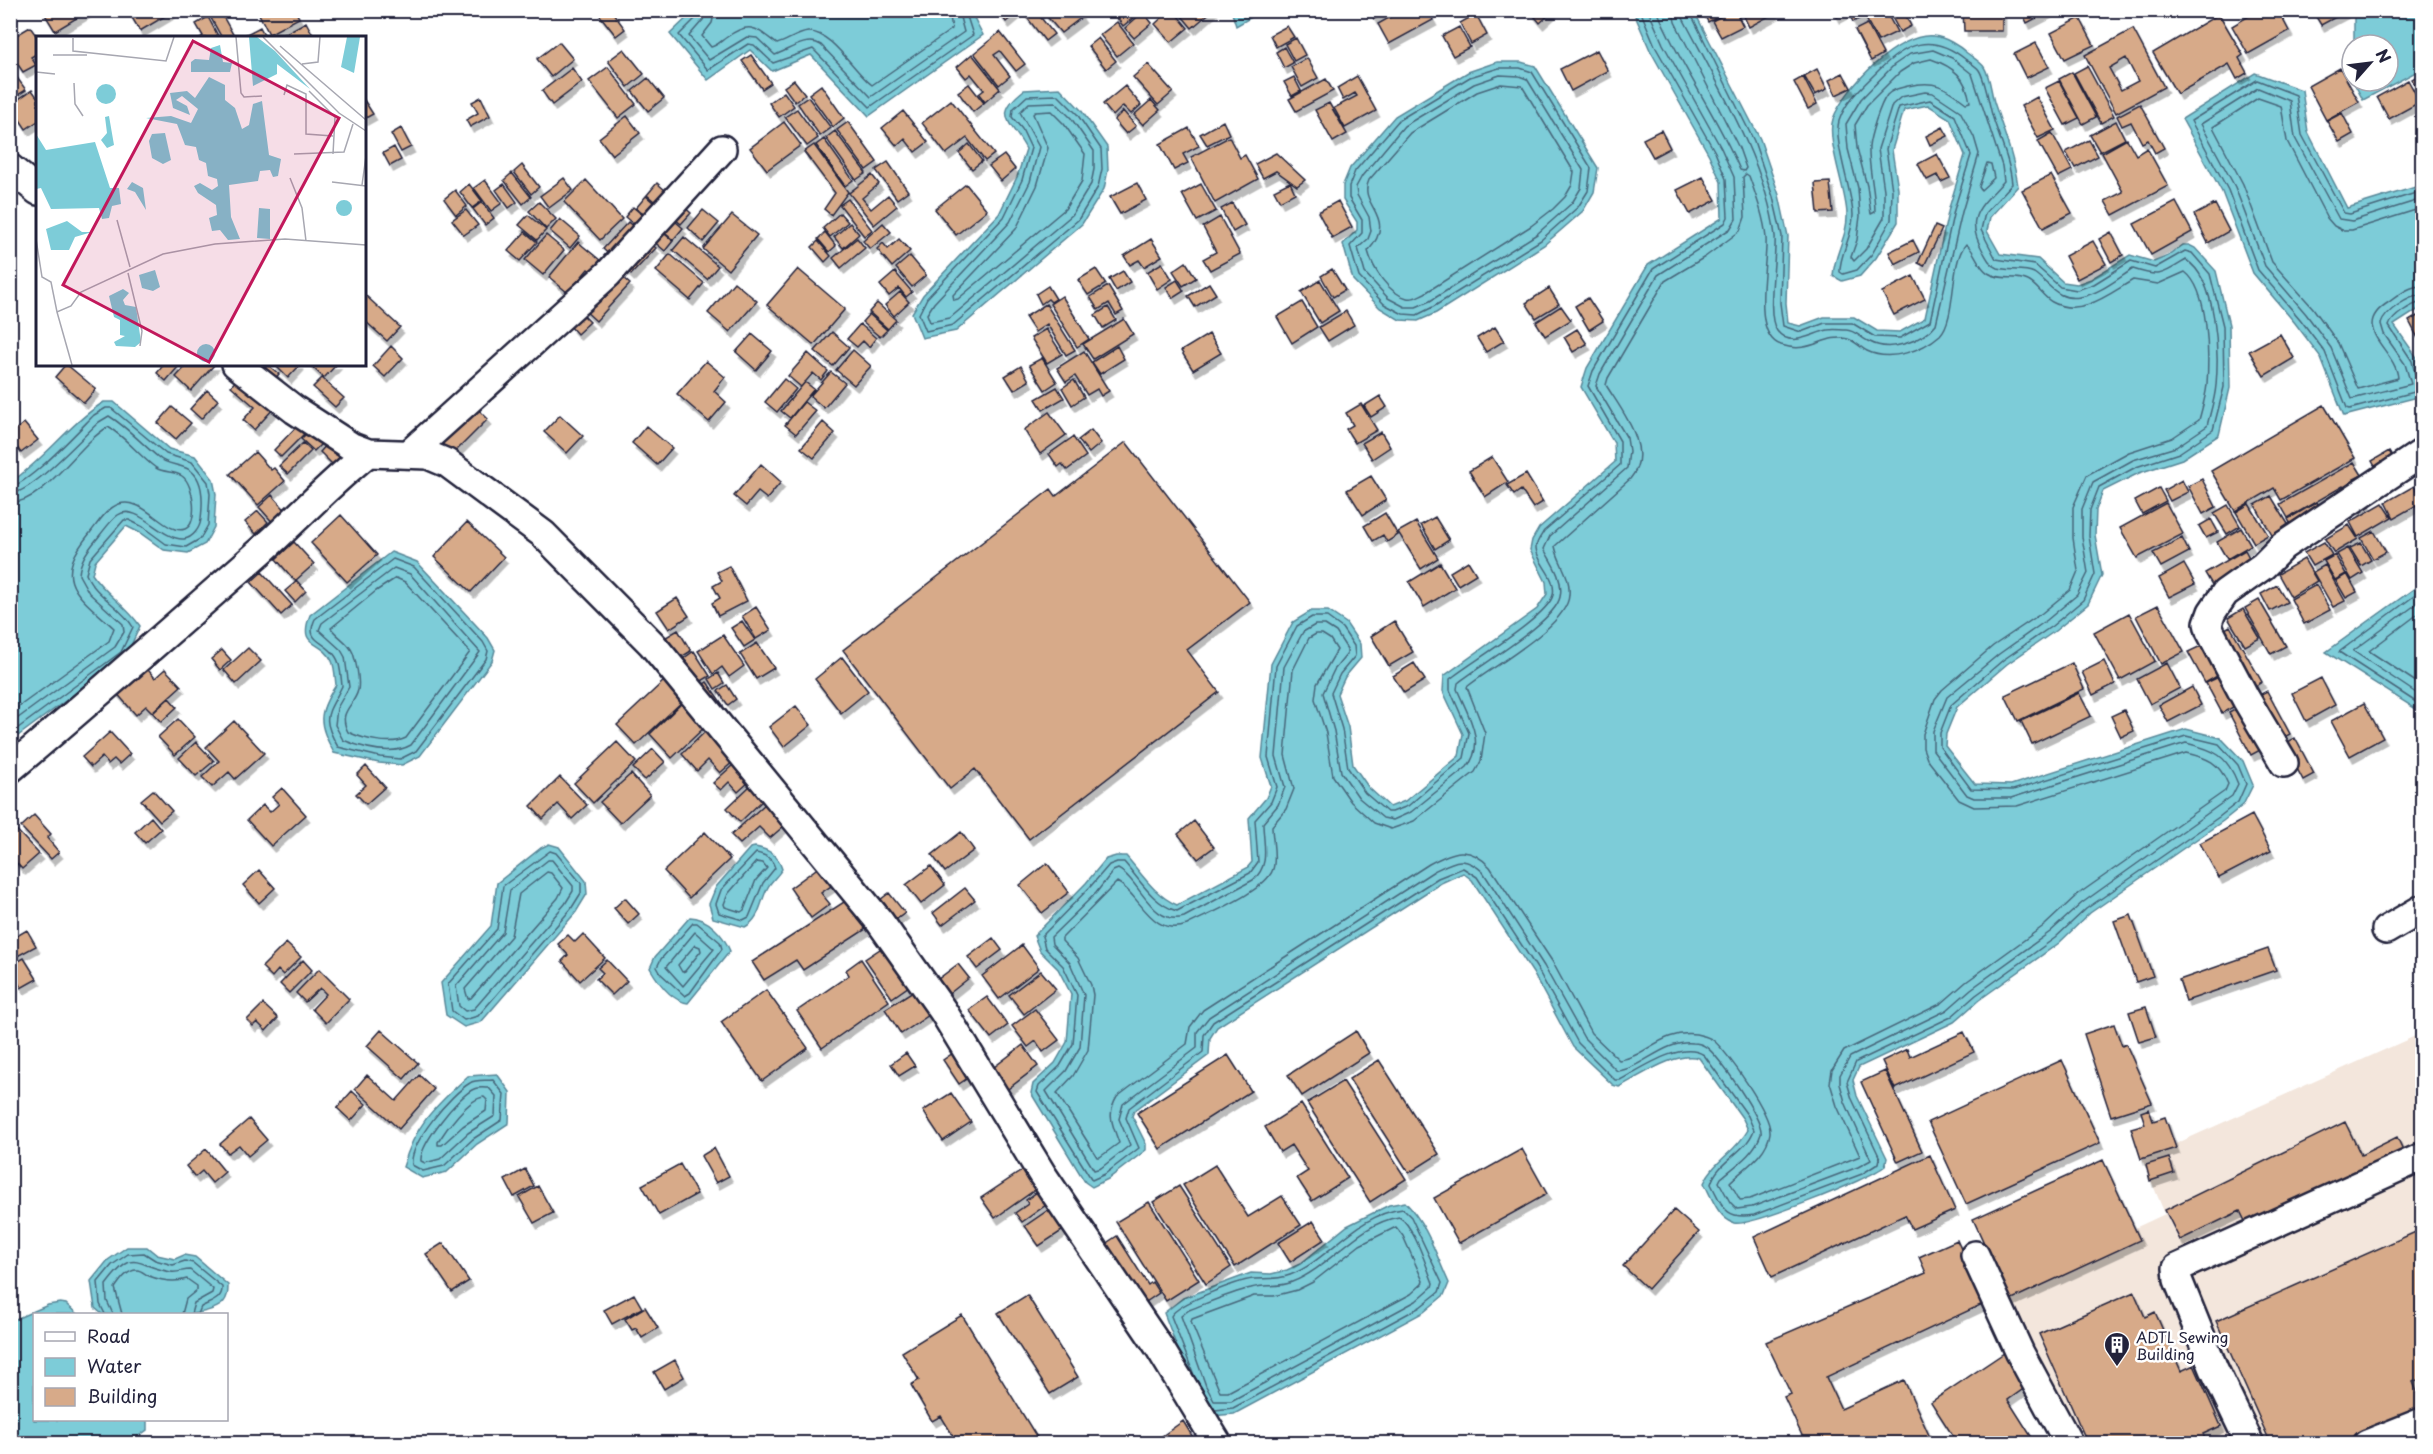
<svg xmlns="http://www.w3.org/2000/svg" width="2433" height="1454" viewBox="0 0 2433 1454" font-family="'Playpen Sans',sans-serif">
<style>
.built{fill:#f3e6dc}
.water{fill:#7dccd8;stroke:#598899;stroke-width:1.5}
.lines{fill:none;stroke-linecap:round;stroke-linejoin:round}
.shore{stroke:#46667a;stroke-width:1.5}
.building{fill:#d7aa89;stroke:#22223b;stroke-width:1.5;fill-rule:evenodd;filter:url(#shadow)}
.minor-casing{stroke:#22223b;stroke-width:32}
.minor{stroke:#fff;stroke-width:27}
.labels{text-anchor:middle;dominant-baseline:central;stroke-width:5;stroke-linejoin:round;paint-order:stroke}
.poi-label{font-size:15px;fill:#22223b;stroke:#fff;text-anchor:start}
.inset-road{fill:none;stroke:#a7a7b1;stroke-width:1.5}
.view{fill:#c2185b;fill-opacity:0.15;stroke:#c2185b;stroke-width:3}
.inset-edge{fill:none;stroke:#22223b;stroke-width:3}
</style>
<defs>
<filter id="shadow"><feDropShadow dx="3.5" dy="6" stdDeviation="0" flood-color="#0004"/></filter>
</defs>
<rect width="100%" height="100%" fill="#fff"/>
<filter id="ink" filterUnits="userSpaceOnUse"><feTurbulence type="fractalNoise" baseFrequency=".0167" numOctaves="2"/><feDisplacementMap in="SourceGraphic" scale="12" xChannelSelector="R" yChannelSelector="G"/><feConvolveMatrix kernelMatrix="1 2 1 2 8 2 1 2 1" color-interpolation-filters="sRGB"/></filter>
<g filter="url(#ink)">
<path class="built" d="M 2422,1033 L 2422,1443 L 2071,1443 L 1997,1292 L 2165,1214 L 2142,1159 Z"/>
<path class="water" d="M 970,10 L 983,35 L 869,116 L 811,55 L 772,71 L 750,50 L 708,80 L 670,34 L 694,11 Z
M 1231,10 L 1262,10 L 1262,11 L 1236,26 Z
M 1633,11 L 1694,11 L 1760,139 L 1779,195 L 1788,236 L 1786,303 L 1788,323 L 1800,326 L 1824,317 L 1854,317 L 1877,331 L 1900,332 L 1925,318 L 1949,208 L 1965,155 L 1950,119 L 1928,105 L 1904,110 L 1892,150 L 1898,189 L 1898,222 L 1876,258 L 1860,276 L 1842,281 L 1833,276 C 1834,254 1848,236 1847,214 C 1846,189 1826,140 1833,119 C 1844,89 1899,31 1934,36 C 1945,37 1959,46 1967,53 C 1972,57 1981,62 1984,67 C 1990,76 1991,92 1994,102 C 2003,130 2014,157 2018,186 L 1990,217 L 1987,231 L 2000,254 L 2038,259 L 2063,282 L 2077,284 L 2091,279 L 2130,255 L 2154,262 L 2168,256 L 2183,245 L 2189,245 L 2195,248 L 2216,271 L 2229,325 L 2230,388 L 2219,435 L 2182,459 L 2139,473 L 2103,491 L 2096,510 L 2095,535 L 2102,575 L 2088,604 L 2055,631 L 2007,664 L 1957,707 L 1946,734 L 1945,746 L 1975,784 L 2011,785 L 2186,729 L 2221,738 L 2243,761 L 2253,785 L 2243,805 L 2223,821 L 2090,913 L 2059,943 L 1979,1000 L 1954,1022 L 1859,1067 L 1853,1080 L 1857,1096 L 1887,1158 L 1885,1166 C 1870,1179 1750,1227 1734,1223 C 1718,1218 1711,1196 1704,1183 C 1714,1160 1735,1153 1748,1130 L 1743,1119 L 1699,1058 C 1675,1051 1641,1076 1619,1087 L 1613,1085 L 1573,1047 L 1533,973 L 1472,880 L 1463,873 L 1441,883 L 1217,1027 L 1210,1038 L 1209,1055 L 1134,1111 L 1132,1116 L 1146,1144 L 1146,1150 L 1108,1179 L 1092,1187 L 1085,1182 L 1031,1093 L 1033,1084 L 1055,1063 L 1067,1042 L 1071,994 L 1058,969 L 1040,951 L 1034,936 L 1086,883 L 1106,859 L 1116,856 L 1126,856 C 1141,873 1155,896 1177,905 L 1247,868 L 1252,862 L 1249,818 L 1266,798 L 1271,786 L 1262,758 L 1271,664 L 1293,622 L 1311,611 L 1328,611 L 1346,623 L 1360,644 L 1361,658 L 1345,677 L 1337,694 L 1348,727 L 1353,765 L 1369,788 L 1390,807 L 1405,801 L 1459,756 L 1463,734 L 1443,691 L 1444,676 L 1537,609 L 1547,594 L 1546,582 L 1530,550 L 1532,540 L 1539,528 L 1615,462 L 1614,443 L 1581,387 L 1587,368 L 1648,265 L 1722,218 L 1721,182 L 1709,155 L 1650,50 Z
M 2354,11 L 2422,11 L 2422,66 L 2416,72 L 2363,100 L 2353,81 L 2388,81 L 2388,45 L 2352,45 L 2352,80 L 2342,61 L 2354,41 Z
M 1497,62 L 1521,62 L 1535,66 L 1598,168 L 1594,192 L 1583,211 L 1544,245 L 1436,313 L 1418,321 L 1400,320 L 1380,308 L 1353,280 L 1343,244 L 1357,230 L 1357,222 L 1343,200 L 1343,185 L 1350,168 L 1395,116 L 1468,72 Z
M 2255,73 L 2302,90 L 2308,132 L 2347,208 L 2422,185 L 2422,307 L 2394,325 L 2418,359 L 2422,396 L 2344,416 L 2320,356 L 2295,323 L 2253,273 L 2222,192 L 2182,119 Z
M 1060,88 L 1081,110 L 1107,147 L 1108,170 L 1104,189 L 1082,224 L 956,331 L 922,338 L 912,313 L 923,295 L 999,214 L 1017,177 L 1026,149 C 1011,121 992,115 1024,90 Z
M 104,402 L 114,402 L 169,449 L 195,456 L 213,479 L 216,494 L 214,527 L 205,544 L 188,553 L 164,550 L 140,533 L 126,526 L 95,562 L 92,574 C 105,594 127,606 140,626 L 126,656 L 11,741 L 11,482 C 45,459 69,424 104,402 Z
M 391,552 L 417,562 L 488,638 L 495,650 L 492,661 L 420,756 L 402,765 L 379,763 L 334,753 C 318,723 317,714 336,685 C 335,678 335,668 332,661 C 322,639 297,649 310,615 Z
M 2422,583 L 2422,713 L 2326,652 Z
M 549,844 L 559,847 L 586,881 L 587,894 L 576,912 L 481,1022 L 464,1027 L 446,1015 L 441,983 L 491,926 L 497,883 L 541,848 Z
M 755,847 C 770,850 777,854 782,869 C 778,876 770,882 767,889 C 760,903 760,919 745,927 L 713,918 L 709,904 L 716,887 L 750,848 Z
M 690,917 C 707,917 724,935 730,951 L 688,1003 C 672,1001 658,982 650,968 L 655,957 Z
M 497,1074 L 510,1092 L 509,1123 L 477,1144 L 447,1172 L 422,1178 L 403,1167 C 416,1122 436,1106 468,1076 Z
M 1405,1202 C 1427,1224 1436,1255 1449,1283 L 1444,1295 L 1424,1312 L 1234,1414 L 1211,1416 L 1194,1392 L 1164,1313 L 1183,1298 L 1251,1273 L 1271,1274 L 1287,1270 L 1300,1264 L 1347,1226 L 1389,1205 Z
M 127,1247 L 147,1247 L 157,1255 L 175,1259 L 184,1255 L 195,1257 L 228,1285 C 228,1292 228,1297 223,1303 C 205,1321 129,1315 102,1314 L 95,1308 L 91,1281 L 108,1260 Z
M 60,1303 L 66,1304 L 77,1314 L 34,1314 L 34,1420 L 147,1420 L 147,1430 L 129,1443 L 11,1443 L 11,1321 L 48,1305 Z"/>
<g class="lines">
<path class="shore" d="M 698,10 L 697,17 L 679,35 L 708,70 L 748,44 L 754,45 L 773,63 L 813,49 L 870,107 L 973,35 L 965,10
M 706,10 L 703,20 L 689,36 L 709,60 L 747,37 L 757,38 L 775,55 C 789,50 807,36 821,45 L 871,97 L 964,32 L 958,10
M 715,10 L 712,23 L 702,36 L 711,47 C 717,46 721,41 727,37 C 751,20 757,29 777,44 C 787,41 798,33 808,32 C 831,30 855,73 872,85 L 952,29 L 949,10
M 1640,10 L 1656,48 L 1715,152 L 1726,179 L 1728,217 L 1725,223 L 1653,269 L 1593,371 L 1588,386 L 1620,441 L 1620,465 L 1544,531 C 1541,536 1536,542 1536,548 C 1537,564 1557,576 1553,595 C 1548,617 1471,662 1450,679 L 1450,690 L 1469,733 L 1464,758 L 1408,806 L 1392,812 L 1387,812 L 1365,793 L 1348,768 L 1342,729 L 1331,693 L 1340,674 L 1355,656 L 1354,646 L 1342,628 L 1327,617 L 1312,617 L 1297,626 L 1276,666 L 1268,757 L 1277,787 L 1271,802 L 1255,820 L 1258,862 L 1250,873 L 1177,911 C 1153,904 1140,880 1124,862 L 1117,862 L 1109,865 L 1090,887 L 1042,936 L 1045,948 L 1063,966 L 1077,995 L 1073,1044 L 1060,1066 L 1039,1086 L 1037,1092 L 1092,1180 L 1105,1174 L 1139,1148 L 1126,1118 L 1129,1108 L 1203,1052 L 1204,1035 L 1213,1022 L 1438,878 L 1463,868 L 1477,877 L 1538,970 L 1578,1043 L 1615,1080 L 1620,1080 C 1641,1069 1681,1040 1704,1055 L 1748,1116 L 1754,1130 C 1746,1153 1717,1161 1711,1184 C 1723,1207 1725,1220 1754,1215 L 1862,1174 L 1879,1163 L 1880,1158 L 1852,1099 L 1847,1082 L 1856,1062 L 1951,1017 L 1976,995 L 2055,938 L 2086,909 L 2219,817 L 2238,802 L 2246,784 L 2238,765 L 2219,744 L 2186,736 L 2013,790 L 1971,789 L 1940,747 L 1940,733 L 1951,705 L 2003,660 L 2052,626 L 2083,600 L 2095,574 L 2089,536 L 2090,510 L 2099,487 L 2136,467 L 2179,453 L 2213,430 L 2224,387 L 2223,326 L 2210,274 L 2192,253 L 2185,251 L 2155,268 L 2131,261 L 2094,284 L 2077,290 L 2060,287 L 2035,265 L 1996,259 L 1981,230 L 1985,213 L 2012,184 C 2010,161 2000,140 1993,118 C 1989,106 1986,81 1979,70 C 1976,66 1969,62 1965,59 C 1931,32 1906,43 1878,71 C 1863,86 1846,100 1839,121 C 1833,142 1852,189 1853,215 C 1853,236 1839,255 1840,272 L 1843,274 L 1857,270 L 1872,254 L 1891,220 L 1892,190 L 1886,149 L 1899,107 L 1930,100 L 1955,116 L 1971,155 L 1954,210 L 1930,321 L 1900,338 L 1875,337 L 1852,323 L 1825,323 L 1801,332 L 1783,326 L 1780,303 L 1782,236 L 1773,197 L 1754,141 L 1689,10
M 1648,10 L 1663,44 L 1721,148 L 1734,177 L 1736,219 L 1730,229 L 1658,275 L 1600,374 L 1596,386 L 1627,438 L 1629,451 L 1627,468 L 1550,536 L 1544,549 C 1552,563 1564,580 1560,597 C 1555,622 1480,665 1458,683 L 1457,689 C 1467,713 1487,743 1467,767 L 1411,812 L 1393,820 L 1383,818 L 1359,798 L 1341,772 L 1334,731 L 1323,693 L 1334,670 L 1347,654 L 1347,649 L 1336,632 L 1325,625 L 1315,625 L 1303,632 L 1284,667 L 1276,756 L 1285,787 L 1278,805 L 1263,823 C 1263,844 1271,865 1253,880 L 1184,917 C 1152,927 1140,880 1118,869 L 1113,871 L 1096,893 L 1051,937 L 1052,944 L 1070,963 L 1084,995 L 1080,1047 L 1066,1071 L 1046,1091 L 1094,1170 L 1101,1168 L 1130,1145 L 1119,1119 L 1123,1104 L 1197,1048 L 1197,1032 L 1209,1017 L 1434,871 C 1454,861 1464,854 1483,872 L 1544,966 L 1584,1038 L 1617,1071 C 1642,1069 1663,1040 1693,1043 C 1697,1043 1702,1044 1706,1047 C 1718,1054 1764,1121 1761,1134 C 1755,1153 1735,1166 1721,1178 L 1719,1182 L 1730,1202 L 1737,1209 L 1752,1207 L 1858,1167 L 1871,1160 L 1845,1102 L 1840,1084 L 1840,1075 L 1850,1057 L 1947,1010 L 1971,989 L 2050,932 L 2082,903 L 2232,796 L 2238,784 C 2227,755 2215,750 2186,743 L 2011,798 L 1974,798 L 1967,795 L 1933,750 L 1933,731 L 1947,697 L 1999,654 L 2047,620 L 2077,595 L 2088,573 L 2082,537 L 2082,509 L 2093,482 L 2133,460 L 2176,447 L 2207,426 C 2210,413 2215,399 2216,385 C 2219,352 2217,279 2186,260 C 2162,275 2160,278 2133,269 C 2117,279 2099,294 2080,297 C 2057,301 2050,284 2034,273 C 2025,268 2008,271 1998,268 C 1990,265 1987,258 1983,251 C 1963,217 1981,206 2004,181 L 2002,166 L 1972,74 L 1952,58 L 1933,50 L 1910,54 L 1894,65 L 1861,99 L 1846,124 L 1848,149 L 1858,188 L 1860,216 L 1857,240 L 1851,257 L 1854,261 L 1866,249 L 1884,218 L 1884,190 L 1878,149 L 1892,105 L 1901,97 L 1925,92 L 1933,93 L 1960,111 L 1974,137 L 1979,154 L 1962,212 L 1936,324 C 1923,341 1890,353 1870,342 C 1862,339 1855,330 1846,330 C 1840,330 1834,329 1828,330 C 1812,333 1791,349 1777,331 C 1765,316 1777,257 1775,236 C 1767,166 1716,81 1683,18 L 1682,10
M 1657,10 C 1680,66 1717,115 1740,170 L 1744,171 L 1746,168 L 1739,148 L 1675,22 L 1673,10
M 1931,59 C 1954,67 1966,77 1970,102 L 1966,103 C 1944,86 1935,80 1908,86 C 1900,88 1893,89 1887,95 C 1880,104 1870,136 1869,147 C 1868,166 1875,191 1875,212 L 1871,214 L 1867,186 L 1857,148 L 1855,125 L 1867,105 L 1900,72 L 1914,63 Z
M 1499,68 L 1520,68 L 1532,72 L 1591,168 L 1588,191 L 1578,207 L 1541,240 L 1433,307 L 1417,315 L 1403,314 L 1384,304 L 1359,277 L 1350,246 L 1362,233 L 1362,220 L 1349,198 L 1349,186 L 1355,171 L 1399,120 L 1470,77 Z
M 1500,75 L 1519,76 L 1527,79 L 1583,170 L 1581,188 L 1572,203 L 1537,234 L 1430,301 L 1416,307 L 1405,307 L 1388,298 L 1365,273 L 1358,248 L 1368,239 L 1371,231 L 1369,217 L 1357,195 L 1356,187 L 1362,176 L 1404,126 L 1474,84 Z
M 1501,84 L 1522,86 L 1574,172 L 1572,185 L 1565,197 L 1553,209 L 1531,226 L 1425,293 C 1420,295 1414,300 1407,298 C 1388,293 1373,269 1368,251 C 1399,216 1357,206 1369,180 L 1410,133 L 1477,92 Z
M 1058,95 L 1077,114 L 1101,149 L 1102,169 L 1098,187 L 1078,220 L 953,325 L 926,331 L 919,314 L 927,298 L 1004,217 L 1022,180 L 1031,148 L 1022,129 L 1012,117 L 1013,109 L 1027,96 Z
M 1055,102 L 1071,118 L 1094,151 L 1094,169 L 1091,184 L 1072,215 L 950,318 L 930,322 L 927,314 L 934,303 L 1010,222 L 1030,182 L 1039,147 L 1020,112 L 1029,103 Z
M 1051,111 L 1064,124 L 1085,154 L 1082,181 L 1065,209 L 958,299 L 954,300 L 953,295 L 1016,229 L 1037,186 L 1048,148 L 1033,114 L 1035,112 Z
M 1987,163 L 1991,164 L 1994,178 L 1981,190 L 1979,187 Z
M 1746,174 L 1749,176 C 1756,196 1764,217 1766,238 C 1768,264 1750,334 1781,345 C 1812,355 1824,333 1848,339 C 1855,341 1861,348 1867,351 C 1890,362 1922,351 1940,335 C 1957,318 1949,263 1966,244 C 1975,250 1977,266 1988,273 C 2000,281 2016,275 2028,281 C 2037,285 2043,297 2052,302 C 2081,318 2110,293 2133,280 L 2158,284 L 2185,272 C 2209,290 2209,355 2207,384 C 2206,396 2202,409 2199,420 L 2172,438 L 2129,452 L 2087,475 L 2073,507 L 2073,538 L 2078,571 L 2070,590 L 2042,613 L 1993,646 L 1942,690 L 1935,699 L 1923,734 L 1923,748 L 1927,759 L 1959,800 L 1974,807 L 2017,806 L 2186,753 C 2208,758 2219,762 2228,784 L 2225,791 L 2077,895 L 2045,925 L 1966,982 L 1942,1003 L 1844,1051 L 1832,1070 L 1830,1083 L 1837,1106 L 1860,1156 L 1750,1199 L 1740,1200 L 1730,1182 C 1744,1168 1767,1155 1770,1133 C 1772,1115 1727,1051 1713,1040 C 1708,1037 1701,1035 1696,1034 C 1662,1029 1644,1058 1619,1060 L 1591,1033 L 1552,961 L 1490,867 C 1469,844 1453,851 1429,864 L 1203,1010 L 1190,1027 L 1187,1044 L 1117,1097 C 1106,1115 1113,1125 1119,1143 L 1100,1157 L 1097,1157 L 1057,1093 L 1073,1076 L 1088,1050 L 1093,995 L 1091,985 L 1078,958 L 1062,941 L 1062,938 L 1117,882 C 1140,894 1151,938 1187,925 C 1208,914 1266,891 1273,869 C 1277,857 1272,839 1272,826 L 1286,809 L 1294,789 L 1285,755 L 1293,670 L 1309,638 L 1316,634 L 1322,634 L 1330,639 L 1337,650 L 1317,684 L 1315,699 L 1326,733 L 1333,776 L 1351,802 L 1374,823 L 1391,829 L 1414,821 L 1475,772 L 1481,761 L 1485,733 L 1467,687 C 1491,667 1568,626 1569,595 C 1571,575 1558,563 1555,546 L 1630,479 C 1655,450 1621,410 1606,385 L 1608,378 L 1665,281 L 1705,257 L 1740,231 L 1745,217 L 1743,177 Z
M 2422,191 L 2350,214 L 2344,213 L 2302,135 L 2296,95 L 2257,80 L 2191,121 L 2228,190 L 2258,270 L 2300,319 L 2325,352 L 2347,408 L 2350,409 L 2422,390
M 2422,199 L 2352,221 L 2339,219 L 2295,138 L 2290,101 L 2258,88 L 2201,124 L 2235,187 L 2265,266 L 2306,314 L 2331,348 L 2352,399 L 2411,384 L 2405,364 L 2384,334 L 2381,324 C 2385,311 2409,296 2422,295
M 2422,208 L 2352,230 L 2342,230 L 2334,226 L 2327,218 L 2287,141 L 2281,106 L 2258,98 L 2213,127 L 2243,184 L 2272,262 L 2313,308 L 2338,343 L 2358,389 L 2398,378 C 2396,349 2347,328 2389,302 C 2399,295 2409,286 2422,286
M 2422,302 C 2412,304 2392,316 2389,326 L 2412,361 L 2415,374 L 2422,377
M 10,487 C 29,484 78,431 94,415 L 106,408 L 111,408 L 166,454 L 192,462 L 208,482 L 210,494 L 208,525 L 200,539 L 186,547 L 166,544 L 143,527 L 129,520 L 124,520 L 90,559 L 86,574 C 96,597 121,606 133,627 L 121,652 L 10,734
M 10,494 C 32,493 81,438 99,422 L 109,416 C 127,427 142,444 158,457 C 165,464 175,464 183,467 C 205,473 203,502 201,519 C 200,528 193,538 184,539 C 162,541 137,502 118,515 C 111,520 105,529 100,535 C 90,548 80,558 79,575 L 89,593 L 123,624 L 124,632 L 115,647 L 10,724
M 10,503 C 46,502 78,444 108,427 C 126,437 139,456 156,468 C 164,473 175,471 182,476 C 194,484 199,524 185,529 C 165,536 145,496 119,504 C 107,508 98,523 90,533 C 51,580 76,594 114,628 L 109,641 L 10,713
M 393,559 L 414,567 L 483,642 L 488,651 L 486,659 L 416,751 L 400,759 L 380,757 L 338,747 C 320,716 328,715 342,686 C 341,678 341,664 336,657 C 326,640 304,643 315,619 Z
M 394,568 L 410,574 L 480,652 L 411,745 C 392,756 363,748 343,740 L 335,725 L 337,708 L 349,687 L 345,657 L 341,650 L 319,630 L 322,623 Z
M 396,578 L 405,582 L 470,652 L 406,738 C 391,746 363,739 348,732 C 337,711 354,707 358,690 C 360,679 356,662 353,653 C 349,642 337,637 331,628 L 376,591 Z
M 2422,590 L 2339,652 L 2422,706
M 2422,600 L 2353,651 L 2422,697
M 2422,611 L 2369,651 L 2422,686
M 550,851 L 556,853 L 581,883 L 581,893 L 571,909 L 478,1016 L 464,1020 L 452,1011 L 448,984 L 497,929 L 503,886 Z
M 756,853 C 766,855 772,858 775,868 L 763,883 L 749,917 L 743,920 L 719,913 L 716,904 L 721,890 Z
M 548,860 L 552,860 L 573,886 L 573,891 L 565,904 L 474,1009 L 465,1011 L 459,1006 L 456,986 L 503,932 L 510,890 Z
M 756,862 L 763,863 L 767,868 L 756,880 L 744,910 L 741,912 L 725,907 L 724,904 L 728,894 Z
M 547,872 L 551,873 L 563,888 L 558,898 L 471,998 L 468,999 L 465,989 L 511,936 L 519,894 Z
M 693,923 L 697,923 L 720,942 L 722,949 L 690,993 L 685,996 L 661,974 L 657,967 L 661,959 Z
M 695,932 L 714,949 L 683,986 L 666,967 Z
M 695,945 L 700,947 L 701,951 L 685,971 L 682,972 L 678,965 Z
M 493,1080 L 504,1094 L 502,1120 L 473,1139 L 444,1166 L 423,1171 L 412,1165 C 409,1143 451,1094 470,1083 C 475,1079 486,1081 493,1080 Z
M 489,1088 L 496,1096 L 495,1116 L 468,1133 L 440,1159 L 425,1163 L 421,1161 C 419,1145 459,1095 474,1089 C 478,1087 485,1088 489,1088 Z
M 484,1097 L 487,1100 L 486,1111 L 463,1126 L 442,1145 L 438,1145 L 438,1142 C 446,1129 469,1098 484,1097 Z
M 1399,1217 C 1414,1225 1426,1266 1433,1283 L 1432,1287 L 1416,1301 L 1231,1401 L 1214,1401 L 1206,1386 L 1181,1316 L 1189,1310 C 1210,1302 1230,1293 1251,1288 C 1265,1284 1279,1288 1292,1282 C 1331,1267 1356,1224 1399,1217 Z
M 1396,1227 L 1403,1236 L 1423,1281 L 1422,1284 L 1411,1294 L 1228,1392 L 1220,1392 L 1191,1322 L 1192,1319 L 1254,1296 L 1274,1296 L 1297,1290 L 1313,1282 L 1360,1245 Z
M 105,1314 L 100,1304 L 98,1282 L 112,1265 L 128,1254 L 144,1253 L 155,1260 L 173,1265 L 185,1261 L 193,1263 L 222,1287 C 223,1300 210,1302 201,1307 L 198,1314
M 113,1314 L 107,1301 L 106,1285 C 135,1246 134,1266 171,1272 C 178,1273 183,1270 190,1270 L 213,1289 L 212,1293 L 194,1303 L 191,1314
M 122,1314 L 115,1288 C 120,1281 127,1270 137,1270 C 141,1270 145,1274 149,1276 C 162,1281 174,1283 187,1279 L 197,1286 L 197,1290 L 186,1299 L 182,1314
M 1194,1375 L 1171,1316 C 1178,1303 1238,1281 1253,1279 C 1266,1278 1277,1280 1290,1275 C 1328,1261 1356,1214 1403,1209 L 1411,1217 L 1442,1283 L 1439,1292 L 1420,1307 L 1233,1408 L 1215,1410"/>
</g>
<path class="building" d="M 48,10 L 90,10 L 55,31 L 44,13 Z
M 171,10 L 172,12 L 140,31 L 128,11 Z
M 257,10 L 295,10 L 299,18 L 269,34 Z
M 601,10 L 611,10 L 625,29 L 616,36 L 598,13 Z
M 997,10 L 1020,10 L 1006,22 Z
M 1043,10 L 1038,14 L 1054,34 L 1045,41 L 1022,11 Z
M 1047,10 L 1077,10 L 1082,17 L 1061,33 L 1044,13 Z
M 1111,10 L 1143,10 L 1123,26 Z
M 1170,10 L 1173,10 L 1188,28 L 1171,42 L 1155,24 Z
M 1177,10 L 1213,10 L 1192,28 Z
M 1369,10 L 1389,10 L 1389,11 L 1374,19 Z
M 1403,10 L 1428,10 L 1433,20 L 1389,44 L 1378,24 Z
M 1533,10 L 1554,10 L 1540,23 L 1531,12 Z
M 1702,10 L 1719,10 L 1721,15 L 1708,22 Z
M 1733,10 L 1735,10 L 1743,26 L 1721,37 L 1712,21 Z
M 1741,10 L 1774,10 L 1775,13 L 1749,27 Z
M 1833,10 L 1860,10 L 1863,17 L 1853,22 L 1848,11 L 1837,17 Z
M 1874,10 L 1885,10 L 1897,32 L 1878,41 L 1864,15 Z
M 1888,10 L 1903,10 L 1911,26 L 1900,32 Z
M 1963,10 L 2002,10 L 2002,31 L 1964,31 Z
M 2021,10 L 2052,10 L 2027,23 Z
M 2259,10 L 2278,10 L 2289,31 L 2248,54 L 2232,26 Z
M 2312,10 L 2345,10 L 2345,12 L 2321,25 Z
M 1143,12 L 1152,23 L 1134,38 L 1125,28 Z
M 221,13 L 235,38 L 222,38 L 211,18 Z
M 1476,14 L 1487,35 L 1471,44 L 1460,23 Z
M 2219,14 L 2243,55 L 2239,58 L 2247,73 L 2237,79 L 2229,64 L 2177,94 L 2153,53 Z
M 208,17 L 219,38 L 200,38 L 203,36 L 196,24 Z
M 2080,18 L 2094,45 L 2065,59 L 2051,33 Z
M 306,22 L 314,37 L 277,38 Z
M 1117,22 L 1133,43 L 1117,56 L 1100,35 Z
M 1867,24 L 1883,54 L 1871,61 L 1855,30 Z
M 1287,26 L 1294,37 L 1276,47 L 1270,35 Z
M 30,27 L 38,38 L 38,53 L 31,57 L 36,65 L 23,72 L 10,53 L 10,39 Z
M 260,27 L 266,38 L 241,38 L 241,37 Z
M 1459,27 L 1470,47 L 1453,56 L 1442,36 Z
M 2133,29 L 2164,87 L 2116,113 L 2085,55 ZM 2126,58 L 2138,81 L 2121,90 L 2109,68 Z
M 1000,32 L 1025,64 L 1016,71 L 1000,51 L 994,55 L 1010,76 L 999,85 L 974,53 Z
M 1098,38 L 1116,61 L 1106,69 L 1088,46 Z
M 1296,38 L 1305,55 L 1294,61 L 1285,44 Z
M 559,42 L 573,59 L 551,77 L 537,59 Z
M 2036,43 L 2049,67 L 2026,78 L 2014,54 Z
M 1284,47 L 1293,63 L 1284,68 L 1276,52 Z
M 624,49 L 644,74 L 628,87 L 608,61 Z
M 1597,50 L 1608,71 L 1571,91 L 1560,69 Z
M 972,54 L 1000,89 L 985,102 L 979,94 L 984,90 L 971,74 L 966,78 L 957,67 Z
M 751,55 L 771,83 L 762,89 L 742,61 Z
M 1307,58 L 1318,78 L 1302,87 L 1291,67 Z
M 1148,64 L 1173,92 L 1158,105 L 1133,77 Z
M 2087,66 L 2114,116 L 2101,123 L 2074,73 Z
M 608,67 L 636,104 L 618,118 L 589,81 Z
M 10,68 L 26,90 L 10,100 Z
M 572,68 L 582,82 L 552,105 L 542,91 Z
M 2340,68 L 2359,102 L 2326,120 L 2308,86 Z
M 1817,69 L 1827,89 L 1815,95 L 1804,76 Z
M 2072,72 L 2096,117 L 2083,124 L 2059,79 Z
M 1843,73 L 1851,88 L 1836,95 L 1829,80 Z
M 2422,73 L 2422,98 L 2412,79 Z
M 1357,76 L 1376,111 L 1345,128 L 1334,108 L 1357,96 L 1355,93 L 1343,100 L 1337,88 Z
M 1294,77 L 1301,91 L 1292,96 L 1284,82 Z
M 1803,77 L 1817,104 L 1808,109 L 1794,82 Z
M 648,78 L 664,98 L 648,111 L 632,91 Z
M 1326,79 L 1333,91 L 1296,111 L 1289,99 Z
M 794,80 L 805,94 L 795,102 L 784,87 Z
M 2408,80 L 2420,102 L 2389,119 L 2377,97 Z
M 2059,81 L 2079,118 L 2065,125 L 2045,88 Z
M 969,84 L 984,103 L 973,112 L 958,92 Z
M 821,85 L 844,118 L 833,127 L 809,94 Z
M 1125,86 L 1141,105 L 1131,114 L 1123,106 L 1113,116 L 1103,104 Z
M 32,90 L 38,98 L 38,121 L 26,129 L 10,105 Z
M 784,92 L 794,106 L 779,117 L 769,103 Z
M 481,97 L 490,116 L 470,127 L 466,120 L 478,113 L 472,102 Z
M 808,97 L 831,128 L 820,136 L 798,104 Z
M 2037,97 L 2055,130 L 2038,138 L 2021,106 Z
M 364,100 L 373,114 L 364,119 Z
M 951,100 L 994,154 L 985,161 L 967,138 L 946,154 L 922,123 Z
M 1151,100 L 1160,110 L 1143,125 L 1134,115 Z
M 1329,103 L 1347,134 L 1333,142 L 1315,110 Z
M 2140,104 L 2164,148 L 2155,153 L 2148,140 L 2142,143 L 2131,122 L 2122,126 L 2117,116 Z
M 797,109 L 818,138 L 807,146 L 785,117 Z
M 903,111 L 928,142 L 915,152 L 905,139 L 897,146 L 882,128 Z
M 1123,111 L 1136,126 L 1126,134 L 1114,120 Z
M 2342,113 L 2353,134 L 2339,142 L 2327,121 Z
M 627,116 L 640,133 L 612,155 L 599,138 Z
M 1223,121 L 1229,134 L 1207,145 L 1200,134 Z
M 2116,121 L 2125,139 L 2100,152 L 2090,135 Z
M 784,122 L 801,145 L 767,170 L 750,148 Z
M 848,122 L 877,162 L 866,170 L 837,130 Z
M 1943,127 L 1948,136 L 1930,145 L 1926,136 Z
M 401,128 L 411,147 L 401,152 L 391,134 Z
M 1189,128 L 1199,146 L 1183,154 L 1188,163 L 1174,170 L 1160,144 Z
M 1661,130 L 1670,148 L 1653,157 L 1643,139 Z
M 835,131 L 866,173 L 856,180 L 826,138 Z
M 2052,133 L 2072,170 L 2058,177 L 2038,141 Z
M 1229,137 L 1240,158 L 1245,155 L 1258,179 L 1215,203 L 1191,157 Z
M 824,139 L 853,180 L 845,186 L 816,145 Z
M 2127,139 L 2136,155 L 2147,148 L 2168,186 L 2113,215 L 2105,201 L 2123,192 L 2102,153 Z
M 2089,140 L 2098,156 L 2075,168 L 2066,152 Z
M 969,144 L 982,161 L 972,169 L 959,153 Z
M 814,145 L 848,192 L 831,215 L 824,209 L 835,193 L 804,152 Z
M 394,147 L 401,160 L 390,166 L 383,153 Z
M 1276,153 L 1305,180 L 1297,186 L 1276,171 L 1263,178 L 1255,164 Z
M 1937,154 L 1950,178 L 1941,182 L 1937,175 L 1927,180 L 1918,164 Z
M 1004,155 L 1015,169 L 1001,181 L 989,166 Z
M 888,162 L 908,191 L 897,199 L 876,170 Z
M 522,165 L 539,187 L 531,194 L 514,172 Z
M 512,173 L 531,197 L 523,204 L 504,180 Z
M 872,175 L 879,184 L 862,198 L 871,209 L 888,195 L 897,206 L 874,225 L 849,193 Z
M 2051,175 L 2072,213 L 2043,228 L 2022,190 Z
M 1703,177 L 1716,200 L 1690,214 L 1677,190 Z
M 564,178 L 573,190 L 549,208 L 540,196 Z
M 485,180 L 502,203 L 491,211 L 474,188 Z
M 586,180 L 622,219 L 600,240 L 564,202 Z
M 1290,182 L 1295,193 L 1280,201 L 1274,190 Z
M 1830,182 L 1833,212 L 1818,213 L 1815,183 Z
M 657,183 L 691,213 L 681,224 L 647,195 Z
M 1137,183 L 1146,200 L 1120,214 L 1110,197 Z
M 469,184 L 482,201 L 472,208 L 460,192 Z
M 504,184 L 517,202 L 509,208 L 496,190 Z
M 966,184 L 987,210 L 956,235 L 935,209 Z
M 1201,184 L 1216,211 L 1197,221 L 1182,194 Z
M 455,190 L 467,206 L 456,215 L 444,199 Z
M 646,196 L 683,228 L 673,240 L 636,208 Z
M 848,199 L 872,230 L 864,236 L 840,205 Z
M 1338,201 L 1352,227 L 1332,238 L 1318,212 Z
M 482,202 L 494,218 L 485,225 L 473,209 Z
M 539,202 L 556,219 L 546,229 L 529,211 Z
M 2176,202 L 2192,232 L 2151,255 L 2134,224 Z
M 1232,203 L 1245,225 L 1233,232 L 1221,209 Z
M 2215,204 L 2229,231 L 2208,243 L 2194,215 Z
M 633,207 L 673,241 L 665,251 L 625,217 Z
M 466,210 L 478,225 L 464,235 L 452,220 Z
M 703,210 L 719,223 L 703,242 L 688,228 Z
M 840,213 L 848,222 L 830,237 L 823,228 Z
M 528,215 L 546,230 L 537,240 L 519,225 Z
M 732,215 L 757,235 L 728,270 L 703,249 Z
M 1220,217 L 1240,254 L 1210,270 L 1203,259 L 1216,252 L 1203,227 Z
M 560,219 L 580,236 L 570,248 L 550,231 Z
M 628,222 L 656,248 L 631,275 L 603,249 Z
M 850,223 L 859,234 L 843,248 L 834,237 Z
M 883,223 L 891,232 L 870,249 L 863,241 Z
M 1935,226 L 1942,229 L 1924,266 L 1918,263 Z
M 525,232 L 537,242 L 520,261 L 508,251 Z
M 825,232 L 836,246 L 829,252 L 818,239 Z
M 2111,232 L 2123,255 L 2111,262 L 2099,239 Z
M 546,235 L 564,250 L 543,275 L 525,260 Z
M 684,237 L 718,266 L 707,279 L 673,250 Z
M 857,238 L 865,248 L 841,268 L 833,258 Z
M 899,239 L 910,251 L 892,267 L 877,249 L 883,243 L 888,249 Z
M 1151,239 L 1162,256 L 1144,267 L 1139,260 L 1130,265 L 1124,256 Z
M 1913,240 L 1919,252 L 1895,264 L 1889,252 Z
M 818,241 L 831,256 L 825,262 L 812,247 Z
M 2093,241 L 2106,264 L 2077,279 L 2065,256 Z
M 578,242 L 612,270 L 603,280 L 588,269 L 568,293 L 549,277 Z
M 670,254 L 704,283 L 690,300 L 656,271 Z
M 910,256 L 926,275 L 912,287 L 896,268 Z
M 1186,262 L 1196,278 L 1183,286 L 1173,271 Z
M 1162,263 L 1172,279 L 1157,289 L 1147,272 Z
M 798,269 L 845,309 L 814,345 L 767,305 Z
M 1096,269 L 1106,284 L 1088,295 L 1078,280 Z
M 1332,269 L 1345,290 L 1333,297 L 1321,276 Z
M 615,271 L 630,284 L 596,321 L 570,297 Z
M 1123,271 L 1130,282 L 1116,291 L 1109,279 Z
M 895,272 L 912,292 L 906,297 L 899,288 L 889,296 L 880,285 Z
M 1913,276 L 1925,299 L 1894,315 L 1882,292 Z
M 1177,280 L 1184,291 L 1173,298 L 1166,287 Z
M 1320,280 L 1339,311 L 1320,323 L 1301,292 Z
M 734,282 L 757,301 L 730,332 L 708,313 Z
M 1209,283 L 1216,294 L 1195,307 L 1188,296 Z
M 1048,286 L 1056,299 L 1051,302 L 1048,299 L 1041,304 L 1036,294 Z
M 1108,286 L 1123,311 L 1116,315 L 1109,303 L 1098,310 L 1090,297 Z
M 1549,288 L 1559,304 L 1536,318 L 1526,303 Z
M 900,292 L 909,302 L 894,316 L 885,305 Z
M 365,295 L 400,327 L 387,341 L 364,320 Z
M 1062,296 L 1089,339 L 1077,347 L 1050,304 Z
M 1588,298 L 1603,321 L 1589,330 L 1575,306 Z
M 1302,302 L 1317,327 L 1292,343 L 1277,317 Z
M 877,303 L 896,320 L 888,329 L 869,312 Z
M 1046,304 L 1075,350 L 1066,355 L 1047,324 L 1035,332 L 1025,317 Z
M 1561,306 L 1571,320 L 1545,336 L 1536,322 Z
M 1108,307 L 1116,320 L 1103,328 L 1095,315 Z
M 1346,311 L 1354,325 L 1328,341 L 1319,327 Z
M 2422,313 L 2422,335 L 2418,338 L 2409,321 Z
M 582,314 L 590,322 L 577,334 L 570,326 Z
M 869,314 L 887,330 L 880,337 L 862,322 Z
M 1124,319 L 1133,334 L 1093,359 L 1083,344 Z
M 860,324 L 876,338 L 869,347 L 863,341 L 857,347 L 847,339 Z
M 1495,327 L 1504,341 L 1486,352 L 1477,338 Z
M 1046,329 L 1062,354 L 1047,363 L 1031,338 Z
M 1577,329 L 1587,344 L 1573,352 L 1564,337 Z
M 832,332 L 849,347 L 833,366 L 815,351 Z
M 752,334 L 772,351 L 756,370 L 736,352 Z
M 1209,334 L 1221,353 L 1193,370 L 1181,351 Z
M 2280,334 L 2294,358 L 2264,376 L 2249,351 Z
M 391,346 L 403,358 L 385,377 L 373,366 Z
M 1117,346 L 1124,359 L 1100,374 L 1092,362 Z
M 853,350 L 871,366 L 854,385 L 836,370 Z
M 1084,351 L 1109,391 L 1101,396 L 1097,389 L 1087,395 L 1075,376 L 1066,382 L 1057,368 Z
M 808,353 L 828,371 L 821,380 L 813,373 L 801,387 L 788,376 Z
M 1042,358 L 1057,382 L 1045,390 L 1029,365 Z
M 706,361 L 725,377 L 714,391 L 726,402 L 709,422 L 677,394 Z
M 66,364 L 96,389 L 84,403 L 55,377 Z
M 164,364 L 175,364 L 178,367 L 166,381 L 157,373 Z
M 188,364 L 215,364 L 191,391 L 176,377 Z
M 274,364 L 300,364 L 300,365 L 288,378 Z
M 309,364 L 337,364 L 324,378 Z
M 268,365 L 279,374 L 270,384 L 259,374 Z
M 1021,366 L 1029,381 L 1014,390 L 1005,376 Z
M 831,372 L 845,383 L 824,408 L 810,396 Z
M 240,376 L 275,407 L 254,430 L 243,420 L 255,407 L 231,386 Z
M 322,378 L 344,398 L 335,407 L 313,387 Z
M 784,379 L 796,389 L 777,412 L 765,402 Z
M 1074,380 L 1084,397 L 1072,405 L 1062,388 Z
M 805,382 L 814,389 L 790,418 L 781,411 Z
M 1057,387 L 1064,398 L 1043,410 L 1036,399 Z
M 207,390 L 218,400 L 201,419 L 190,409 Z
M 1380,396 L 1387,407 L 1371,417 L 1364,406 Z
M 804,402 L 816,411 L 796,434 L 785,425 Z
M 1361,404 L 1377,430 L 1355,443 L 1346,429 L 1353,425 L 1346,413 Z
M 2324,405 L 2355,458 L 2281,500 L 2274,488 L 2235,511 L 2211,471 Z
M 172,407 L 191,423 L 176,439 L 158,423 Z
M 477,408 L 488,419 L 452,455 L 423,449 L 426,435 L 451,435 Z
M 1049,412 L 1066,435 L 1040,454 L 1024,430 Z
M 560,415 L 583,436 L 567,453 L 544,432 Z
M 823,422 L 835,433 L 814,458 L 801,448 Z
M 24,423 L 38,440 L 21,453 L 13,442 L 10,444 L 10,434 Z
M 298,425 L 306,432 L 281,457 L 274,450 Z
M 646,426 L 672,448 L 657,465 L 632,443 Z
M 310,430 L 322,443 L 314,451 L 301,439 Z
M 1091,430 L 1101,443 L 1089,453 L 1078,440 Z
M 1381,432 L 1390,447 L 1372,459 L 1362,443 Z
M 1073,437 L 1086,456 L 1067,470 L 1062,464 L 1058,467 L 1049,454 Z
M 329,442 L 348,461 L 328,480 L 322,474 L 332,464 L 320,452 Z
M 1126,442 L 1250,602 L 1187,650 L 1219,692 L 1029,839 L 975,769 L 950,789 L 843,650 L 1051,489 L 1056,496 Z
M 303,443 L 311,451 L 288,474 L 279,466 Z
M 2389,451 L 2398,466 L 2381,477 L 2372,461 Z
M 255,452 L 271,470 L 274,468 L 285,481 L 258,505 L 230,474 Z
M 1492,457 L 1508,482 L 1485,497 L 1469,471 Z
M 2354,462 L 2362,475 L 2354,479 L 2370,506 L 2358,513 L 2343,486 L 2288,518 L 2280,504 Z
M 761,464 L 781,482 L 767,499 L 758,492 L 746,506 L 734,496 Z
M 1526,474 L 1543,502 L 1533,508 L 1521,490 L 1514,495 L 1507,485 Z
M 1371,476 L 1386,500 L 1363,515 L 1347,490 Z
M 2202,479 L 2216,507 L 2203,514 L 2188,486 Z
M 2182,480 L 2188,492 L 2170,501 L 2164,490 Z
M 2414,486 L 2422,502 L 2394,518 L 2386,502 Z
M 2159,488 L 2166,501 L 2142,514 L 2135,501 Z
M 272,495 L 289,514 L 276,526 L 259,507 Z
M 2271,496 L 2294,534 L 2277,544 L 2255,505 Z
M 2317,502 L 2324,514 L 2294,531 L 2288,519 Z
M 2166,503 L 2183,534 L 2137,558 L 2120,528 Z
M 2383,503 L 2392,517 L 2358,537 L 2350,522 Z
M 2249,504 L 2268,535 L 2254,543 L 2236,512 Z
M 2228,505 L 2240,526 L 2227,534 L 2214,513 Z
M 258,511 L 268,522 L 256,534 L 245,522 Z
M 1385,513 L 1398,535 L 1387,542 L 1383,535 L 1373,541 L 1364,526 Z
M 341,515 L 377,555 L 347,582 L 311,543 Z
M 1435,517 L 1449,540 L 1435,549 L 1421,525 Z
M 2211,519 L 2218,532 L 2206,538 L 2199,526 Z
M 467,522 L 504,557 L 471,592 L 434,557 Z
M 1416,522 L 1438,558 L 1421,569 L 1398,532 Z
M 2349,525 L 2358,539 L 2334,553 L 2325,539 Z
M 2241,528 L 2251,545 L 2227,559 L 2217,542 Z
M 2374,531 L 2386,552 L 2373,559 L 2361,538 Z
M 2182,538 L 2189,552 L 2161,567 L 2153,553 Z
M 294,542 L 314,564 L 295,581 L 276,559 Z
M 2324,542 L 2332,555 L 2312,566 L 2304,553 Z
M 2361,543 L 2371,560 L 2361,566 L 2350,548 Z
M 2348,548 L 2363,573 L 2352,580 L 2337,554 Z
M 2245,550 L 2253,565 L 2214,588 L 2205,573 Z
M 2335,555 L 2346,574 L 2335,580 L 2324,561 Z
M 2304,559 L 2317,581 L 2291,597 L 2278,574 Z
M 1468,561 L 1476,574 L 1458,585 L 1450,572 Z
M 1440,563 L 1455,588 L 1424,607 L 1409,582 Z
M 2184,564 L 2195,584 L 2169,597 L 2159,578 Z
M 2325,565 L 2345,601 L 2333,607 L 2313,572 Z
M 729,566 L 747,601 L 718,616 L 712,603 L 720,598 L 713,586 L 722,581 L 717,572 Z
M 262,572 L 292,605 L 281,615 L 251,582 Z
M 2347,574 L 2357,592 L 2346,598 L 2336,581 Z
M 297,581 L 306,591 L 295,602 L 285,591 Z
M 2277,585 L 2287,602 L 2270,611 L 2261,594 Z
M 2316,585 L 2330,610 L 2304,624 L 2291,599 Z
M 677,598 L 689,616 L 669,629 L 657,611 Z
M 2259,600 L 2286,646 L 2271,654 L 2245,608 Z
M 2158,605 L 2184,652 L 2161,664 L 2136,616 Z
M 756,607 L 771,630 L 756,639 L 742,616 Z
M 2243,609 L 2260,638 L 2245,646 L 2228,618 Z
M 2129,613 L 2155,661 L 2120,680 L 2094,632 Z
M 742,621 L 755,640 L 744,647 L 731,628 Z
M 1394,621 L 1413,652 L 1389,666 L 1371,636 Z
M 2230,626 L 2262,682 L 2239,696 L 2207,640 Z
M 678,630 L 691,651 L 675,661 L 661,640 Z
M 723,635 L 744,666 L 729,677 L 722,667 L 713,674 L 698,651 Z
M 757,643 L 774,668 L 756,679 L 740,654 Z
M 2203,645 L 2219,675 L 2205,683 L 2188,652 Z
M 248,648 L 261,661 L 236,684 L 224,670 Z
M 222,650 L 231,660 L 220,670 L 211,659 Z
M 694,651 L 710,676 L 695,685 L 680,661 Z
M 842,657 L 868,691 L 841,713 L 815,679 Z
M 2104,661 L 2115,684 L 2093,695 L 2082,672 Z
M 1414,663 L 1425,680 L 1404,693 L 1393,676 Z
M 2072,663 L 2084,689 L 2018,721 L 2005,695 Z
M 2167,663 L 2180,688 L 2150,704 L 2137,679 Z
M 143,664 L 155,678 L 165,669 L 181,686 L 152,712 L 146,706 L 136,715 L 114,690 Z
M 718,673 L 724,683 L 715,689 L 709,679 Z
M 2221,676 L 2237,705 L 2222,713 L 2206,683 Z
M 667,678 L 686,698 L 636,745 L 617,725 Z
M 2321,678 L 2335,705 L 2306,721 L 2292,693 Z
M 707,682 L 723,705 L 712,712 L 697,689 Z
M 727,685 L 736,699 L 728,705 L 718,691 Z
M 2192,687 L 2201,705 L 2168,722 L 2159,705 Z
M 2267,691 L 2290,734 L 2274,743 L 2251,699 Z
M 2079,693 L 2091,716 L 2032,744 L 2021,721 Z
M 169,698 L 177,707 L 161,722 L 153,713 Z
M 684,701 L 707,725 L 672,758 L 650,734 Z
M 2364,703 L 2383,738 L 2350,756 L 2331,721 Z
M 796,706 L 811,725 L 784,747 L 769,727 Z
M 2242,706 L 2264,748 L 2251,755 L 2229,713 Z
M 2124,710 L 2134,731 L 2121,737 L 2111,716 Z
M 178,719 L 195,737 L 175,755 L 158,737 Z
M 234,721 L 264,753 L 235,779 L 229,772 L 212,787 L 202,777 L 219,761 L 206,747 Z
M 706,731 L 734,761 L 720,773 L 708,760 L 697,771 L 682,754 Z
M 110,732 L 130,754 L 119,764 L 114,759 L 108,764 L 102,757 L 91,767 L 82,757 Z
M 2295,738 L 2314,774 L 2303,780 L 2284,744 Z
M 196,742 L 214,761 L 196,776 L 179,758 Z
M 617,742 L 636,762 L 593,803 L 574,783 Z
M 653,749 L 665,762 L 645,780 L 633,768 Z
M 733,765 L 749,782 L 738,792 L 729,782 L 721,790 L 713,783 Z
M 366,766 L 385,787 L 366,804 L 356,794 L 366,785 L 357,775 Z
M 631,774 L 650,795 L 620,823 L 600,802 Z
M 560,777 L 587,805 L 572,819 L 558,804 L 543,819 L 531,806 Z
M 751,785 L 764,799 L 740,822 L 727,808 Z
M 282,788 L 306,815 L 271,846 L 247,820 L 263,805 L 270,812 L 279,804 L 272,797 Z
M 153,790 L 172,811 L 160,821 L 141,800 Z
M 765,804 L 785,825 L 770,838 L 759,827 L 740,844 L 731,835 Z
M 34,815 L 51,834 L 47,838 L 59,852 L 51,859 L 21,827 Z
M 2252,815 L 2271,851 L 2219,878 L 2200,843 Z
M 151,817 L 161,829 L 145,843 L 135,832 Z
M 1194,821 L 1214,847 L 1198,859 L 1178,834 Z
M 10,823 L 39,854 L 22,869 L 10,856 Z
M 705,832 L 730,859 L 689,898 L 664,871 Z
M 961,832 L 974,850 L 945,872 L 932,855 Z
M 1047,863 L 1069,892 L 1042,913 L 1020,885 Z
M 823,864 L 837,882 L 821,893 L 830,904 L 811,918 L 790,888 Z
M 931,866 L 945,885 L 921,904 L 906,885 Z
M 259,870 L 275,888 L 259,903 L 243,885 Z
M 965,888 L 975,900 L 942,925 L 933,913 Z
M 889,893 L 905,913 L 886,927 L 871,907 Z
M 625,898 L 639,914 L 628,924 L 614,908 Z
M 847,900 L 866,929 L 803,970 L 796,960 L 764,980 L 752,962 Z
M 2131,915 L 2153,976 L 2136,982 L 2114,921 Z
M 27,930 L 36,946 L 10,960 L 10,940 Z
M 583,934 L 605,958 L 580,981 L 562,961 L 568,955 L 558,944 L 568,935 L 575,942 Z
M 993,938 L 1002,950 L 977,969 L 968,957 Z
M 286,943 L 301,957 L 283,975 L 278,970 L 272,977 L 262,967 Z
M 1022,945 L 1039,968 L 999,999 L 982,976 Z
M 883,947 L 909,986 L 892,998 L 865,959 Z
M 2268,949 L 2276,970 L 2186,1001 L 2179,980 Z
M 24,958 L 37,979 L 21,988 L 10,966 Z
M 861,959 L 889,1001 L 822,1048 L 797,1011 L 849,975 L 846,970 Z
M 303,960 L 312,970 L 289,993 L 280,984 Z
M 607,960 L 627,981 L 612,995 L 596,979 L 603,973 L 598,968 Z
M 958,964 L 969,978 L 940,1001 L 929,986 Z
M 319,969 L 349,999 L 326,1023 L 312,1009 L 326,994 L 320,988 L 305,1002 L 296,993 Z
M 1041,971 L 1056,989 L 1024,1014 L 1009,995 Z
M 916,989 L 932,1013 L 901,1034 L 885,1009 Z
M 766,990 L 808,1048 L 762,1081 L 721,1022 Z
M 987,997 L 1008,1025 L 991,1038 L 969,1010 Z
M 263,1004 L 278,1018 L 266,1031 L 257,1022 L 253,1026 L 247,1020 Z
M 2146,1007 L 2156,1037 L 2139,1042 L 2129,1012 Z
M 1035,1009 L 1059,1040 L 1043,1052 L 1036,1041 L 1028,1047 L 1012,1026 Z
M 2114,1024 L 2122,1046 L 2126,1044 L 2152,1103 L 2111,1116 L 2084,1034 Z
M 381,1030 L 418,1063 L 404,1079 L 367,1046 Z
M 1356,1031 L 1369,1053 L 1302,1096 L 1288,1075 Z
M 1964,1032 L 1974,1052 L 1895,1089 L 1882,1061 L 1907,1049 L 1910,1057 Z
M 1023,1045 L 1038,1066 L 1004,1092 L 989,1071 Z
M 956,1051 L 972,1075 L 959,1084 L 943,1060 Z
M 906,1053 L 915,1066 L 899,1076 L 891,1064 Z
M 1228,1055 L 1251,1091 L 1160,1149 L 1137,1113 Z
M 1379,1060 L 1439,1154 L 1409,1173 L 1349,1079 Z
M 2062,1060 L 2100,1143 L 1966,1204 L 1928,1122 Z
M 1885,1071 L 1922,1151 L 1898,1162 L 1861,1082 Z
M 367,1075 L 396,1101 L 419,1075 L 434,1089 L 399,1129 L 355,1089 Z
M 1343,1081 L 1406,1179 L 1370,1202 L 1307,1103 Z
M 352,1091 L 366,1104 L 351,1121 L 337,1108 Z
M 951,1093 L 971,1122 L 943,1141 L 923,1111 Z
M 1301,1104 L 1348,1178 L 1312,1201 L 1297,1178 L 1308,1171 L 1291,1145 L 1280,1152 L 1265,1127 Z
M 2149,1109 L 2153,1121 L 2165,1117 L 2176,1148 L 2141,1159 L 2131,1128 L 2145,1124 L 2141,1112 Z
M 249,1119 L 267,1140 L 248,1156 L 239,1145 L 228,1153 L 220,1144 Z
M 2345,1122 L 2361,1155 L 2397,1137 L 2410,1165 L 2255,1241 L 2240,1211 L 2180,1240 L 2165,1210 Z
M 714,1148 L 729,1176 L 716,1183 L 701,1156 Z
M 206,1149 L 225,1172 L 212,1183 L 202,1171 L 195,1177 L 186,1166 Z
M 1522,1149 L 1547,1194 L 1459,1243 L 1434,1198 Z
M 1930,1155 L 1955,1210 L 1912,1229 L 1905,1215 L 1772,1277 L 1754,1237 Z
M 2169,1158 L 2174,1173 L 2150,1181 L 2146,1165 Z
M 2103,1160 L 2140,1240 L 2010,1300 L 1973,1219 Z
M 680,1164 L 697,1194 L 659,1215 L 642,1185 Z
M 1215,1165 L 1248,1217 L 1282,1196 L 1301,1225 L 1235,1267 L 1183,1185 Z
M 1029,1166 L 1042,1185 L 995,1218 L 981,1198 Z
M 525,1169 L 534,1186 L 514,1197 L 505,1180 Z
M 538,1186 L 553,1213 L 534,1223 L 519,1197 Z
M 1179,1186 L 1231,1267 L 1206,1284 L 1153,1202 Z
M 1044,1187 L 1053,1200 L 1022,1222 L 1015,1213 L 1028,1204 L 1026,1200 Z
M 1149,1202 L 1199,1280 L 1166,1301 L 1116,1222 Z
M 1054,1206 L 1068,1227 L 1039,1246 L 1025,1226 Z
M 1674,1210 L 1699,1232 L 1648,1289 L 1623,1266 Z
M 1313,1221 L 1325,1239 L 1290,1262 L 1278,1243 Z
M 2420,1230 L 2422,1237 L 2422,1378 L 2413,1382 L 2422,1404 L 2422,1433 L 2398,1444 L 2271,1444 L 2216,1321 Z
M 1117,1236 L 1148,1285 L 1152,1282 L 1159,1293 L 1137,1308 L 1099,1248 Z
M 1957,1240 L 1985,1303 L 1826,1377 L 1841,1409 L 1904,1380 L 1933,1444 L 1806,1444 L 1784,1397 L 1791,1394 L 1766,1342 L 1926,1273 L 1919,1257 Z
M 443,1243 L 469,1281 L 452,1292 L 426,1254 Z
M 2134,1292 L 2145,1317 L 2155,1312 L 2181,1371 L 2194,1365 L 2221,1426 L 2203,1434 L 2207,1444 L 2088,1444 L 2039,1334 Z
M 634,1294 L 642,1308 L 612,1324 L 604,1310 Z
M 1027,1295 L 1078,1377 L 1050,1394 L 998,1313 Z
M 645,1307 L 658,1328 L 642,1338 L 636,1328 L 632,1330 L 625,1319 Z
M 962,1315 L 1041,1444 L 958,1444 L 941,1416 L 932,1421 L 911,1385 L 919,1380 L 902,1352 Z
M 2007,1351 L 2029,1385 L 2008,1400 L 2036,1444 L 1958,1444 L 1931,1402 Z
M 675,1360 L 684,1377 L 664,1389 L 654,1372 Z
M 1183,1421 L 1197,1444 L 1151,1444 Z"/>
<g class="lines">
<defs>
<path id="minor" d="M 10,168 L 38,191
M 236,364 L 295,410 L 352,447 L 368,453 L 428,455 L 447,463 L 543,534 L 652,644 L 880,922 L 943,1011 L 1042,1174 L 1159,1347 L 1218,1444
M 409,454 L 608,274 L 722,149
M 2284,763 L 2246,699 L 2210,631 L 2208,623 L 2212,612 L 2225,593 L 2263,566 L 2283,546 L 2422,453
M 10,769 C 95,697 178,624 261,551 C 297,519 330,483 368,453
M 2386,930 L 2422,909
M 1975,1255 L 2020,1353 L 2069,1444
M 2250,1444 L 2214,1369 L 2178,1280 L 2177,1268 L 2422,1157
M 2367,1444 L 2422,1422"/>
</defs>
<use href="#minor" class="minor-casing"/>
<use href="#minor" class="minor"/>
</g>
</g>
<defs>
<symbol id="building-pin" viewBox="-11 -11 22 30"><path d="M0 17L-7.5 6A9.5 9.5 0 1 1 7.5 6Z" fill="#22223b" stroke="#fff"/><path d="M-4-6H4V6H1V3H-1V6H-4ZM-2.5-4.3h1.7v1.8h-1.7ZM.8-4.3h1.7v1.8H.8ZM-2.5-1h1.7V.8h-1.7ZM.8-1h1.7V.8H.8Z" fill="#fff"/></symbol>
</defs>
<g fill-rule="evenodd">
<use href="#building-pin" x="2102" y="1330" width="30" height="40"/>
</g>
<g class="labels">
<g class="poi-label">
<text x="2136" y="1336">ADTL Sewing<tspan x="2136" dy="17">Building</tspan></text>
</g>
</g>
<g transform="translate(36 36)">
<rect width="330" height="330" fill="#fff"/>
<path d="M 213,1 L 221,1 L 239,15 L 274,53 L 241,28 L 241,38 L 217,50 ZM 311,1 L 324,1 L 318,37 L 305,31 ZM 184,9 L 187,26 L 196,27 L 194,36 L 155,36 L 155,26 L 159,23 L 173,24 L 175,12 ZM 173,41 L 189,49 L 189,64 L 199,72 L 206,93 L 213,89 L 217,68 L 226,65 L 233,119 L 245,123 L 242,140 L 237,141 L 234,134 L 224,135 L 222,145 L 193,149 L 195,181 L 204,203 L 192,204 L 184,194 L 176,195 L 173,182 L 181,179 L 180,169 L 162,157 L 158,150 L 164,147 L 176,154 L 182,150 L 181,143 L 172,140 L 170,127 L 163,124 L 160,111 L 149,109 L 141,88 L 110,82 L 135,80 L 155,87 L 162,73 L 146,60 L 140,64 L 151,70 L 154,79 L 137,72 L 134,57 L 151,55 L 159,62 ZM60 58a10 10 0 1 1 20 0a10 10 0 1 1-20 0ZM 73,80 L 78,109 L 71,112 L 65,104 L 71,97 L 69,81 ZM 129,97 L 135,124 L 127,128 L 116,122 L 113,105 L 116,98 ZM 0,98 L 10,114 L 59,106 L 74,152 L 83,152 L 85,168 L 76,170 L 73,182 L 66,183 L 63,172 L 15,173 L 5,152 L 0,153 ZM 96,146 L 107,152 L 110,174 L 99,156 L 91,153 ZM300 172a8 8 0 1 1 16 0a8 8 0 1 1-16 0ZM 223,172 L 234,173 L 234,203 L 221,202 ZM 31,185 L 46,196 L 56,196 L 39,201 L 33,214 L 15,214 L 10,193 ZM 119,234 L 124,251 L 117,255 L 106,252 L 103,239 ZM 87,253 L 93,257 L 87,264 L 89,269 L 100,271 L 105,306 L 99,311 L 80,310 L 78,306 L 89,300 L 84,299 L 84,284 L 78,281 L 73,260 ZM161 317a9 9 0 1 1 18 0a9 9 0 1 1-18 0Z" fill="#7dccd8"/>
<path class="inset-road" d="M 200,1 L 205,57 L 208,61 L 226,60M 227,1 L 303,77 L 330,95M 37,2 L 37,15 L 130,25 L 138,1M 244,10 L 330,84M 17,19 L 51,19M 266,28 L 282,26 L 284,1M 0,36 L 19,38M 38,47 L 39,68 L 47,80M 273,55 L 299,81 L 297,118M 248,59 L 251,49 L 270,58 L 270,98 L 297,100M 258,118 L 308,116 L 317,88M 254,142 L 266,172 L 270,205M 296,146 L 330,150M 326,149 L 330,120M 81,184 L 94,231M 0,203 L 6,241 L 15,246 L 21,276 L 35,270 L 45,256 L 127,218 L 179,208 L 249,203 L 330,209M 92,237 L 106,295 L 104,310M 21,276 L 36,329"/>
<path class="view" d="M 157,5 L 303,82 L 173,326 L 27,249 Z"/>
<rect width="330" height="330" class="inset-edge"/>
</g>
<rect width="2433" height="1454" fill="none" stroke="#fff" stroke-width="36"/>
<rect x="18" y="18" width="2397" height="1418" fill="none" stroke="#22223b" stroke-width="2" filter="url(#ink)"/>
<rect x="33" y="1313" width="195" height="108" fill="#ffffff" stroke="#a7a7b1" stroke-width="1.5"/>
<rect x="45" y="1332" width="30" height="9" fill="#ffffff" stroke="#a7a7b1" stroke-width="1.5"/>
<text x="87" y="1343" font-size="18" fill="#22223b">Road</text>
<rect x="45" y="1358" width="30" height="18" fill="#7dccd8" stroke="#a7a7b1" stroke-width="1.5"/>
<text x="87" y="1373" font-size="18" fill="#22223b">Water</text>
<rect x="45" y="1388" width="30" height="18" fill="#d7aa89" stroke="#a7a7b1" stroke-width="1.5"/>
<text x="87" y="1403" font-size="18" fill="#22223b">Building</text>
<g transform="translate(2370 63) rotate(62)"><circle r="28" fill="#ffffff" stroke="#a7a7b1" stroke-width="1.5"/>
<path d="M0-4.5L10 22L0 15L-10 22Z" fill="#22223b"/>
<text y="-9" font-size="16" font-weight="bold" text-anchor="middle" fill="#22223b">N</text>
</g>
</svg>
